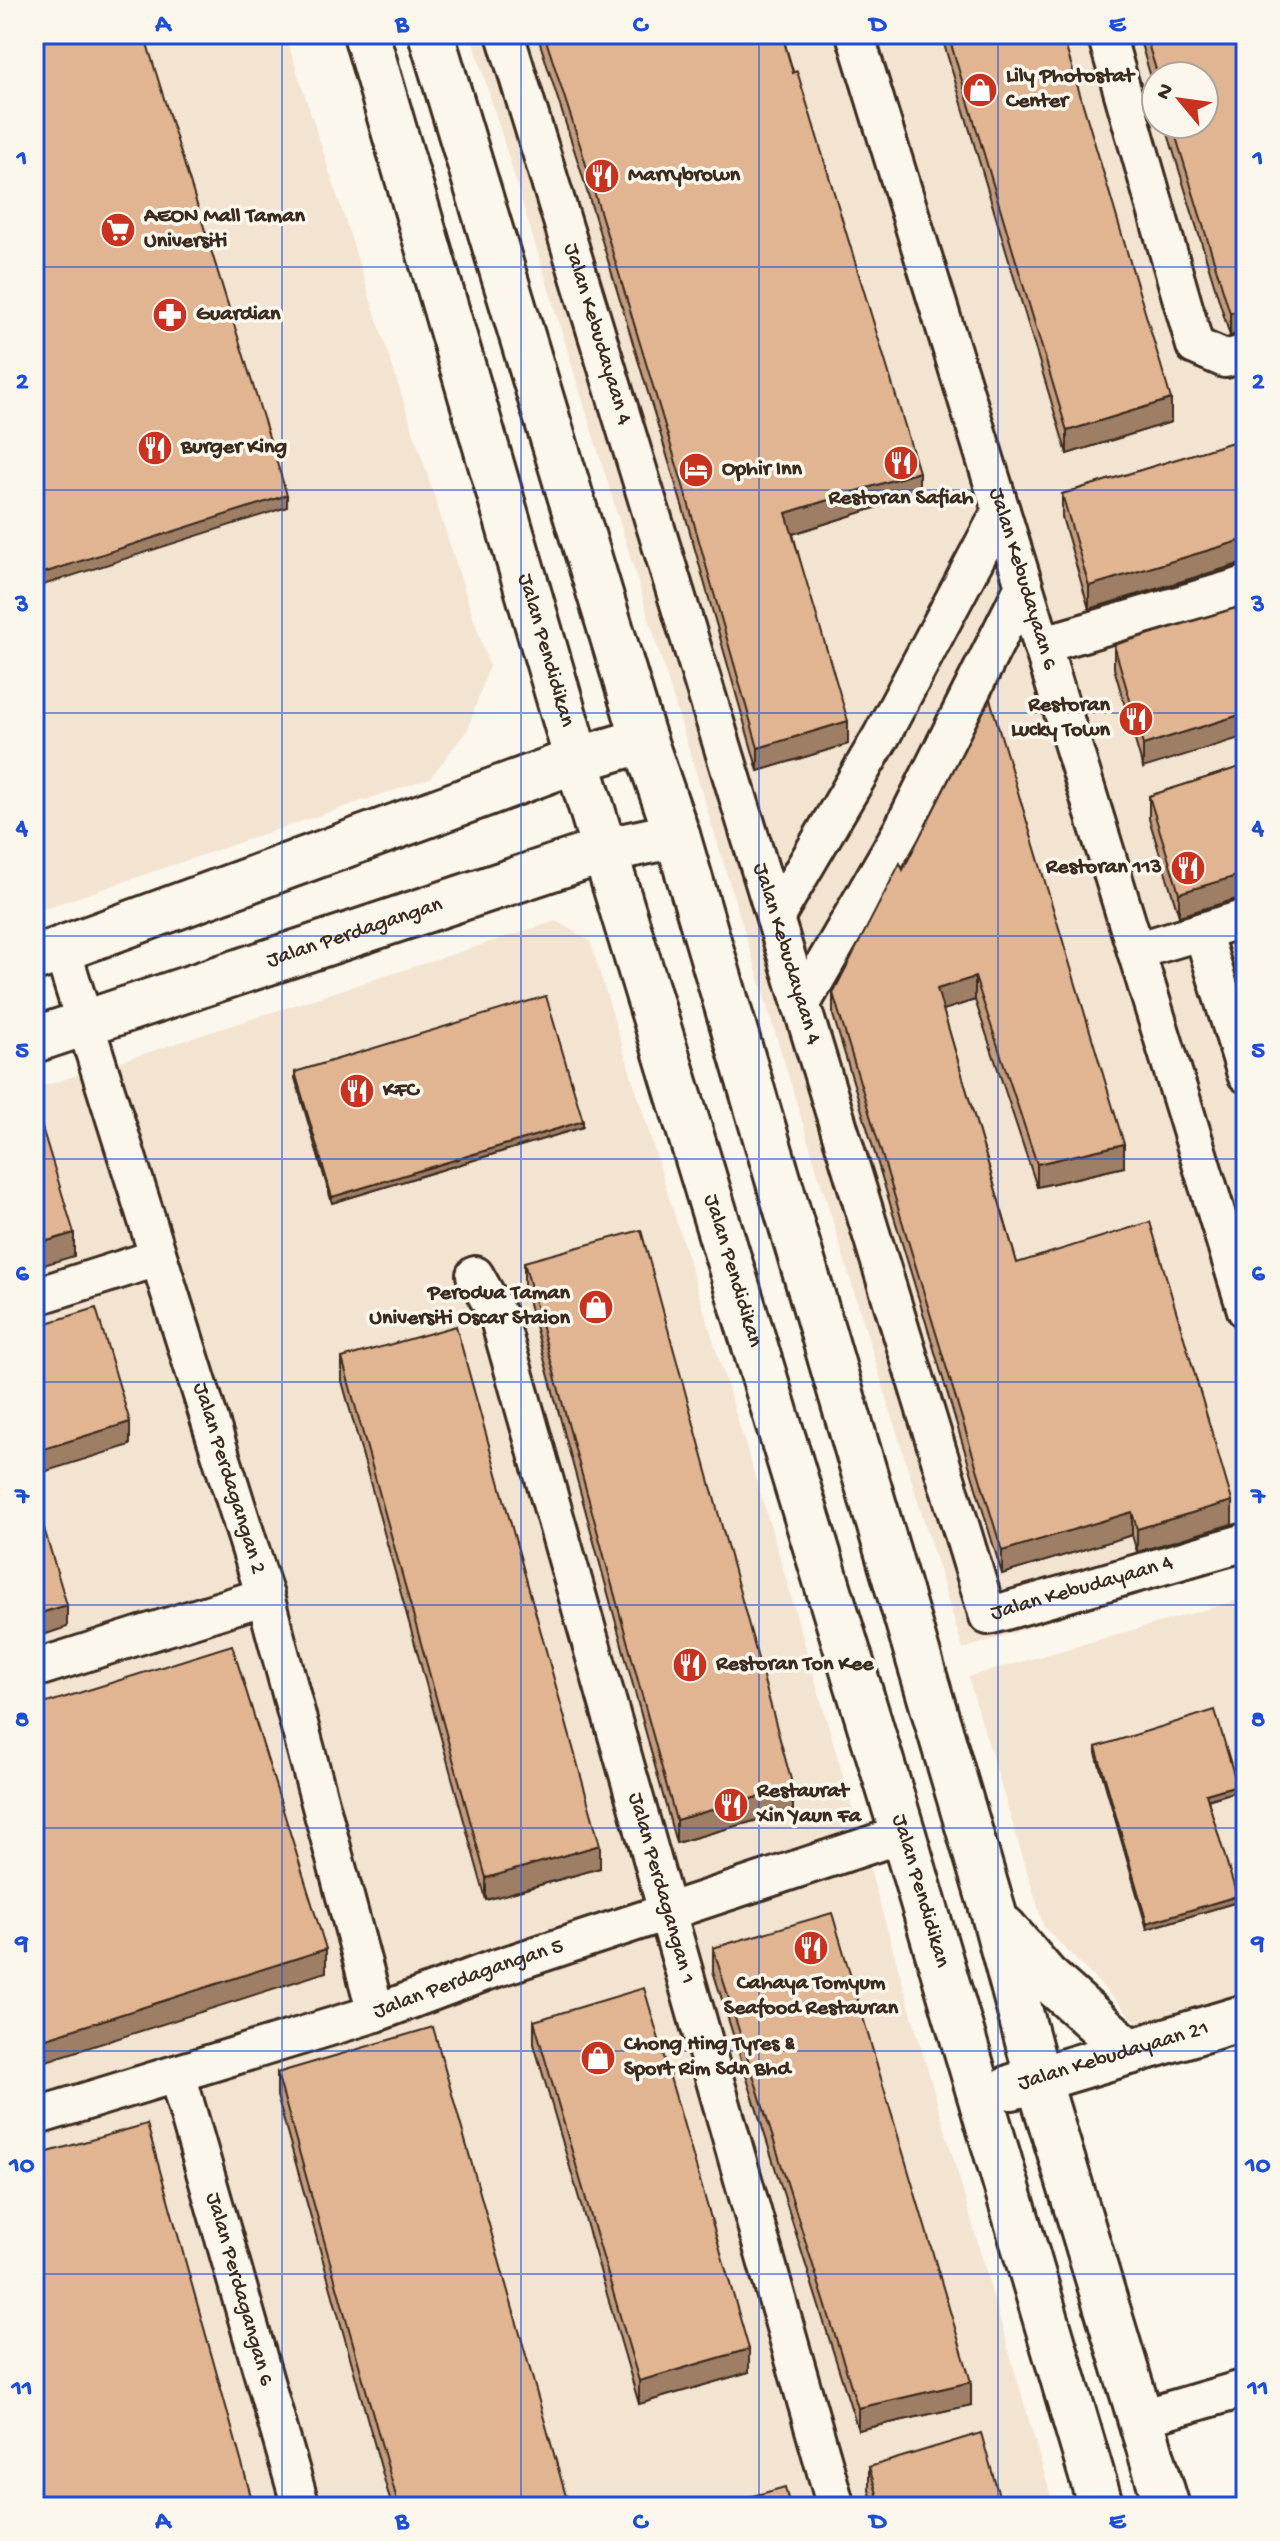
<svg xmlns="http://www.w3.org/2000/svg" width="1280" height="2541" viewBox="0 0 1280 2541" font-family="'Gochi Hand',sans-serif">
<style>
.built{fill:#f3e3d1;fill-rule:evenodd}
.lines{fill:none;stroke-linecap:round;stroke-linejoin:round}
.street-casing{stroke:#3b2a1e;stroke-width:42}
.secondary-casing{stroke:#3b2a1e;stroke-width:50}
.street{stroke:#fbf7ec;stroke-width:36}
.secondary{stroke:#fbf7ec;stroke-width:44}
.wall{fill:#c29c7e;stroke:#3b2a1e;stroke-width:2}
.shaded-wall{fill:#9e7f66;stroke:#3b2a1e;stroke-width:2}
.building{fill:#e1b592;stroke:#3b2a1e;stroke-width:2}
.grid{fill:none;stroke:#1d4ed8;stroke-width:2;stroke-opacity:0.55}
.labels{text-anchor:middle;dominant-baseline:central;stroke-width:7;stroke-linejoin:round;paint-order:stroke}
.poi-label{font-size:22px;font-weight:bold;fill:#3b2a1e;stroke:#fbf7ec;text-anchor:start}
.street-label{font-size:22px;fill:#3b2a1e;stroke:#fbf7ec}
.neatline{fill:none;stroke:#1d4ed8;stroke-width:3}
.grid-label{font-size:26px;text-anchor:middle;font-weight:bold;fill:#1d4ed8}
</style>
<rect width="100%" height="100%" fill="#fbf7ec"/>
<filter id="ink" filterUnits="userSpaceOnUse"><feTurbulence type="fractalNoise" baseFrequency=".0125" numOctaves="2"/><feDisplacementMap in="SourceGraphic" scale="16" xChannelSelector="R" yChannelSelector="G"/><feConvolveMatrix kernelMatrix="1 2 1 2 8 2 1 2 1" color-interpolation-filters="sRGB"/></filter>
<g filter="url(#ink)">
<path class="built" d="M 34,34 L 285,34 L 489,666 L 468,729 L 430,778 L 34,912 Z
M 471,34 L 1246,34 L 1246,1558 L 963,1649 ZM 1156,76 L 1204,76 L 1204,124 L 1156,124 Z
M 556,921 L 590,941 L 775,1541 L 1054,2507 L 34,2507 L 34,1089 Z
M 1246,1598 L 1246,1992 L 1139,2024 L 1044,1927 L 968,1677 Z"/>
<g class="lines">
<defs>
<g id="street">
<path id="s1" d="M 505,34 L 988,1616 L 1246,1542"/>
<path id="s2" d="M 855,34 L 1246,1310"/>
<path d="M 1106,34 L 1195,346 L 1225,359 L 1246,353"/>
<path d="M 1042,645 L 1246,585"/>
<path d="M 775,918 L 882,735 L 1001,511"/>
<path d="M 1202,931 L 1246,1074"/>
<path id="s3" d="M 62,950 L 265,1596 L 376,2013"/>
<path d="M 1136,951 L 1246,918"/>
<path d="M 801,1005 L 902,830 L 1024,586"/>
<path id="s4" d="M 475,1275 L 498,1316 L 836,2507"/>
<path d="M 34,1297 L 157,1258"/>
<path d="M 34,1669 L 265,1596"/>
<path id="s5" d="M 177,2074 L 301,2507"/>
<path id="s6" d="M 34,2117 L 376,2013 L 488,1971 L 903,1834"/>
<path d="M 1142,2418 L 1246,2388"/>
</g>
<g id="secondary">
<path id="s7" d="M 366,34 L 577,760 L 903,1834 L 1101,2507"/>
<path d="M 431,34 L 644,740 L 677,835 L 995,1918 L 1038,2079 L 1167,2507"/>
<path d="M 34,959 L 577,760 L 644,740"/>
<path id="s8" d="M 34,1040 L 606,850 L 677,835"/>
<path d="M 1004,1928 L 1046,1977 L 1130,2052"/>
<path id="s9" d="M 1012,2087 L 1246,2017"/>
</g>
</defs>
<use href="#street" class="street-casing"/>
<use href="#secondary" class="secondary-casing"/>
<use href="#street" class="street"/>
<use href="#secondary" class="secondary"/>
</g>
<path class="wall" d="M 537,34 L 782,34 L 919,494 L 793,534 L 848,744 L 758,771 L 688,525 L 580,168 Z
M 941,34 L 1062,34 L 1171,422 L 1067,454 Z
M 1138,34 L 1246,34 L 1246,334 L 1241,333 L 1230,336 L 1165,124 L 1204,124 L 1204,76 L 1156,76 L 1156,94 Z
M 1246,438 L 1246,562 L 1089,609 L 1062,517 L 1062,494 Z
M 1246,605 L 1143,768 L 1114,668 L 1114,645 Z
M 1246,765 L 1246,899 L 1240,898 L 1179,916 L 1149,819 L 1149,796 Z
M 903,870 L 1124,1167 L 1037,1187 L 975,1000 L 943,1010 L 1017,1263 L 1232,1524 L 1137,1552 L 1132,1535 L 1002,1574 L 833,1015 L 833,993 Z
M 1246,960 L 1246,1003 L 1240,984 L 1240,962 Z
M 295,1072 L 583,1127 L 332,1203 L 295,1078 Z
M 524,1262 L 793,1810 L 676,1843 L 524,1285 Z
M 342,1358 L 600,1868 L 486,1900 L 342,1381 Z
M 1096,1747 L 1237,1791 L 1208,1800 L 1237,1902 L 1147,1929 L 1096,1753 Z
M 713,1948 L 971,2405 L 858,2430 L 713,1971 Z
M 534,2021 L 749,2372 L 639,2404 L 534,2044 Z
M 277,2073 L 569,2507 L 392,2507 L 277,2096 Z
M 869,2467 L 1002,2507 L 874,2507 L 869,2490 Z"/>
<path class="shaded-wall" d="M 1241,310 L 1241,333 L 1230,336 L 1230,313 Z
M 1171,399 L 1171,422 L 1067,454 L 1067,431 Z
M 919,472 L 919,494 L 786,536 L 786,513 Z
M 287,495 L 287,507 L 34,588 L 34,576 Z
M 1246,539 L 1246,562 L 1089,609 L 1089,586 Z
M 1246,713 L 1246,736 L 1143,768 L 1143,745 Z
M 848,721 L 848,744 L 758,771 L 758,748 Z
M 1240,875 L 1240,898 L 1179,916 L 1179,893 Z
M 975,977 L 975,1000 L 937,1012 L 937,989 Z
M 583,1121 L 583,1127 L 332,1203 L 332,1197 Z
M 1124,1144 L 1124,1167 L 1037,1187 L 1037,1164 Z
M 74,1233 L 74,1256 L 34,1268 L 34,1245 Z
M 130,1422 L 130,1445 L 34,1475 L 34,1452 Z
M 1232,1501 L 1232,1524 L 1137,1552 L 1137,1529 Z
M 1132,1512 L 1132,1535 L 1002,1574 L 1002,1551 Z
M 67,1605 L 67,1627 L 34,1638 L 34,1615 Z
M 1237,1785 L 1237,1791 L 1206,1800 L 1206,1794 Z
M 793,1787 L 793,1810 L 676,1843 L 676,1820 Z
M 600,1845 L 600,1868 L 486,1900 L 486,1878 Z
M 1237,1896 L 1237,1902 L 1147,1929 L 1147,1923 Z
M 326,1949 L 326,1972 L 34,2065 L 34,2042 Z
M 749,2349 L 749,2372 L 639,2404 L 639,2381 Z
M 971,2382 L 971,2405 L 858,2430 L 858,2408 Z"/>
<path class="building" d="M 34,34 L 144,34 L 287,495 L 34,576 Z
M 544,34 L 782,34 L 793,73 L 797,71 L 919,472 L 786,513 L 848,721 L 758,748 L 688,502 L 580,145 Z
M 948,34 L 1062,34 L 1171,399 L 1067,431 Z
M 1145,34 L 1246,34 L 1246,311 L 1241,310 L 1230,313 L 1172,124 L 1204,124 L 1204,76 L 1158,76 Z
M 1246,438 L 1246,539 L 1089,586 L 1062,494 Z
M 1246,605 L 1246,713 L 1143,745 L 1114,645 Z
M 990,699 L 1124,1144 L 1037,1164 L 975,977 L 937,989 L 1017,1263 L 1150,1222 L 1232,1501 L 1137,1529 L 1132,1512 L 1002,1551 L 833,993 L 900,863 L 903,870 Z
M 1246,765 L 1246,876 L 1240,875 L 1179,893 L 1149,796 Z
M 1246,960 L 1246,980 L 1240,962 Z
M 546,996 L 583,1121 L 332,1197 L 295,1072 Z
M 37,1111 L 74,1233 L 34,1245 L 34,1112 Z
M 641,1230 L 793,1787 L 676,1820 L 524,1262 Z
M 96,1308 L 130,1422 L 34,1452 L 34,1327 Z
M 456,1326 L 600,1845 L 486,1878 L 342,1358 Z
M 34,1495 L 67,1605 L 34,1615 Z
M 232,1645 L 326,1949 L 34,2042 L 34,1707 Z
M 1215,1710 L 1237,1785 L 1206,1794 L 1237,1896 L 1147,1923 L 1096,1747 Z
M 832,1913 L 971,2382 L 858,2408 L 713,1948 Z
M 644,1988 L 749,2349 L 639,2381 L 534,2021 Z
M 433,2027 L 569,2507 L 399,2507 L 277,2073 Z
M 147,2124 L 254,2507 L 34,2507 L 34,2156 Z
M 981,2433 L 1002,2507 L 881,2507 L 869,2467 Z
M 785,2487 L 790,2507 L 714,2507 Z"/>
</g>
<path class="grid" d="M 282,34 L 282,2507M 521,34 L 521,2507M 759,34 L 759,2507M 998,34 L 998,2507M 34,267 L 1246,267M 34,490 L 1246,490M 34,713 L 1246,713M 34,936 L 1246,936M 34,1159 L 1246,1159M 34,1382 L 1246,1382M 34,1605 L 1246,1605M 34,1828 L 1246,1828M 34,2051 L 1246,2051M 34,2274 L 1246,2274"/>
<defs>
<symbol id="shop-disc" viewBox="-11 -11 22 22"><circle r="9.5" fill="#c8321e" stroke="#fbf7ec"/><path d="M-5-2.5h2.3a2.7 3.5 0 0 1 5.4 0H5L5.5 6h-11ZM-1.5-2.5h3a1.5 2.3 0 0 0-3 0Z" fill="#fff"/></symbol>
<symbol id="restaurant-disc" viewBox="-11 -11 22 22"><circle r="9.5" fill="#c8321e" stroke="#fbf7ec"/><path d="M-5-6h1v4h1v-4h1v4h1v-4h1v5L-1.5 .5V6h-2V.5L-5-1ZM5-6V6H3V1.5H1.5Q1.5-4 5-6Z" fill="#fff"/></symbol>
<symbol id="supermarket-disc" viewBox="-11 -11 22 22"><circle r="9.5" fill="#c8321e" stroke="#fbf7ec"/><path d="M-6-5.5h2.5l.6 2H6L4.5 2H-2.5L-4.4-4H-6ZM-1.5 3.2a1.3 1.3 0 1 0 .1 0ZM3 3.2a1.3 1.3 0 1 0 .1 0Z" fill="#fff"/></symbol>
<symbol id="pharmacy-disc" viewBox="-11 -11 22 22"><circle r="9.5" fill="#c8321e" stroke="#fbf7ec"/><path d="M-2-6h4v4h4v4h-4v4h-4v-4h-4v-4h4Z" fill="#fff"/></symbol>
<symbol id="hotel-disc" viewBox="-11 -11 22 22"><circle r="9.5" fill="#c8321e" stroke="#fbf7ec"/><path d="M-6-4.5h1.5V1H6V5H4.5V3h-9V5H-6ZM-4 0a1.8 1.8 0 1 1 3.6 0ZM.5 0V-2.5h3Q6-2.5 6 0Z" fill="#fff"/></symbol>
</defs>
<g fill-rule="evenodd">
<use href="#shop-disc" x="960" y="70" width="40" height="40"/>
<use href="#restaurant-disc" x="582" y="156" width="40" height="40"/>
<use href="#supermarket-disc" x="98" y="210" width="40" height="40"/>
<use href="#pharmacy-disc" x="150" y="295" width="40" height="40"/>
<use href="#restaurant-disc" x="135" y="428" width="40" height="40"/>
<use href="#restaurant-disc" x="881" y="443" width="40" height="40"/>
<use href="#hotel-disc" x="676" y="450" width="40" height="40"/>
<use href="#restaurant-disc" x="1116" y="699" width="40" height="40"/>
<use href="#restaurant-disc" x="1168" y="848" width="40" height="40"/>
<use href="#restaurant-disc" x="337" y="1071" width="40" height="40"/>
<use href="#shop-disc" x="576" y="1287" width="40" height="40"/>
<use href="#restaurant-disc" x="670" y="1645" width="40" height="40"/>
<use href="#restaurant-disc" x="711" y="1785" width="40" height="40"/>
<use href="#restaurant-disc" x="791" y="1928" width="40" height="40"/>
<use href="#shop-disc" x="578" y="2038" width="40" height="40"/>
</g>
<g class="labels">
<g class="poi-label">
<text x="1006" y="77">Lily Photostat<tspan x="1006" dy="25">Center</tspan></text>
<text x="628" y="176">Marrybrown</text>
<text x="144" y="217">AEON Mall Taman<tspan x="144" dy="25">Universiti</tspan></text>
<text x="196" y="315">Guardian</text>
<text x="181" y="448">Burger King</text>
<text x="722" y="470">Ophir Inn</text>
<text x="901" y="499" text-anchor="middle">Restoran Safiah</text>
<text x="1110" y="706" text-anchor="end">Restoran<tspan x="1110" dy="25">Lucky Town</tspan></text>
<text x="1162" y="868" text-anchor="end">Restoran 113</text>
<text x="383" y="1091">KFC</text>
<text x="570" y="1294" text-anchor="end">Perodua Taman<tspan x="570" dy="25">Universiti Oscar Staion</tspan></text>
<text x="716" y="1665">Restoran Ton Kee</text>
<text x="757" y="1792">Restaurat<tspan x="757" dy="25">Xin Yaun Fa</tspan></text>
<text x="811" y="1984" text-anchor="middle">Cahaya Tomyum<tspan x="811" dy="25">Seafood Restauran</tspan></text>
<text x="624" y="2045">Chong Hing Tyres &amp;<tspan x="624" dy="25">Sport Rim Sdn Bhd</tspan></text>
</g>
<g class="street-label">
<text stroke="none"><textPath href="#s1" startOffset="314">Jalan Kebudayaan 4</textPath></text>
<text stroke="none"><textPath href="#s2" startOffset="570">Jalan Kebudayaan 6</textPath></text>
<text stroke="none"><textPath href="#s7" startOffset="642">Jalan Pendidikan</textPath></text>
<text stroke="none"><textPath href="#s8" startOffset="338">Jalan Perdagangan</textPath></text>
<text stroke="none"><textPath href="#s1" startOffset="962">Jalan Kebudayaan 4</textPath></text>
<text stroke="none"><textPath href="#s7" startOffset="1290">Jalan Pendidikan</textPath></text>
<text stroke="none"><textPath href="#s3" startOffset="554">Jalan Perdagangan 2</textPath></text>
<text stroke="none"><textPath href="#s1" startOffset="1752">Jalan Kebudayaan 4</textPath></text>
<text stroke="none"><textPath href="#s4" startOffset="642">Jalan Perdagangan 1</textPath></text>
<text stroke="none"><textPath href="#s7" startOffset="1938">Jalan Pendidikan</textPath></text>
<text stroke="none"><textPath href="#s6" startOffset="456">Jalan Perdagangan 5</textPath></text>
<text stroke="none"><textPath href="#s9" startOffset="106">Jalan Kebudayaan 21</textPath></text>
<text stroke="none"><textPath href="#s5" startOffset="224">Jalan Perdagangan 6</textPath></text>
</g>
</g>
<rect width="1280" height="2541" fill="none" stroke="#fbf7ec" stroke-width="88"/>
<g transform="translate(1180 100) rotate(299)"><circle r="38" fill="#fbf7ec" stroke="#aea59a" stroke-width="2"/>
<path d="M0-6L14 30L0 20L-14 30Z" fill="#c8321e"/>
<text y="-12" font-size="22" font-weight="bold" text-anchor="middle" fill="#3b2a1e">N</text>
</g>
<rect x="44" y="44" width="1192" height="2453" class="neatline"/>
<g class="grid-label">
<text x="163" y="31">A</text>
<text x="402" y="31">B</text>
<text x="640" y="31">C</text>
<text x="878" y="31">D</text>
<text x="1117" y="31">E</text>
<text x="22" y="165">1</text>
<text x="1258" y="165">1</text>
<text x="22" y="388">2</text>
<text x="1258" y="388">2</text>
<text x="22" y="611">3</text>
<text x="1258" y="611">3</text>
<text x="22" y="834">4</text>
<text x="1258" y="834">4</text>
<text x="22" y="1057">5</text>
<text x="1258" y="1057">5</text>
<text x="22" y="1280">6</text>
<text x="1258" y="1280">6</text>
<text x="22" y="1503">7</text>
<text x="1258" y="1503">7</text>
<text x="22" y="1726">8</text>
<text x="1258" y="1726">8</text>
<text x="22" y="1949">9</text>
<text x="1258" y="1949">9</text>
<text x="22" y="2172">10</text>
<text x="1258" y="2172">10</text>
<text x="22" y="2395">11</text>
<text x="1258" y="2395">11</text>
<text x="163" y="2528">A</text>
<text x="402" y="2528">B</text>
<text x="640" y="2528">C</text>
<text x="878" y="2528">D</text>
<text x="1117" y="2528">E</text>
</g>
</svg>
